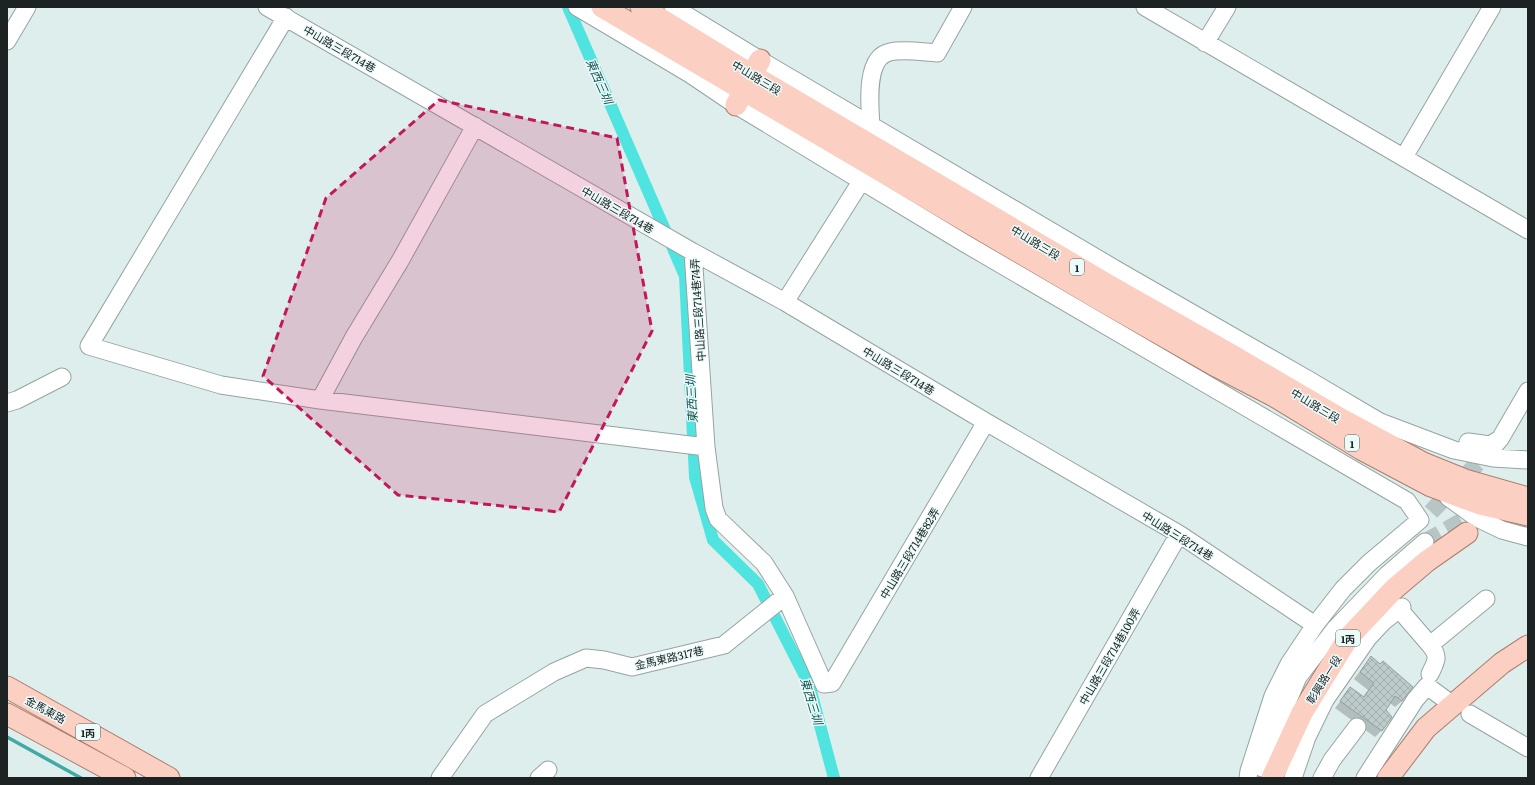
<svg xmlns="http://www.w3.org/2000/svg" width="1535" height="785" viewBox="0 0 1535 785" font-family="Literata,'Noto Sans TC',serif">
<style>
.shadow{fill:#0003}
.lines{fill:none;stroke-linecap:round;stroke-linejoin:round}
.stream{stroke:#41aaa7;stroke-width:3.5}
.canal{stroke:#50e4e0;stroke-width:12}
.building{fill:url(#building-cross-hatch);stroke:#92a0a0}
.minor-tunnel{stroke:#b7c5c4;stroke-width:17;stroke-dasharray:17 8;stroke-linecap:butt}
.minor-casing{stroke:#95a4a3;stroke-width:19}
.major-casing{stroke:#ab7e6e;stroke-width:23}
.minor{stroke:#fff;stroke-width:17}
.major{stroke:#fbcfc1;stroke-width:21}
.marked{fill:#c2185b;fill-opacity:0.2;stroke:#c2185b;stroke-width:3;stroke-dasharray:8 5;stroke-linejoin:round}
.labels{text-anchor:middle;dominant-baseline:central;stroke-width:3;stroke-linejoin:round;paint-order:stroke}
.shield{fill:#ebfbfa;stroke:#5b6363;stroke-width:1}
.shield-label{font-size:10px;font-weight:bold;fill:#1d2222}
.street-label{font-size:11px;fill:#1d2222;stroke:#ebfbfa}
.water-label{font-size:12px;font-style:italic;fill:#165553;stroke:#ebfbfa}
</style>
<defs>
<pattern id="building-cross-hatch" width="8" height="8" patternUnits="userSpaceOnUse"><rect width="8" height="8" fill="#bdcccb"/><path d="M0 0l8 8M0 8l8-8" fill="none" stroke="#a2afae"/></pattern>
</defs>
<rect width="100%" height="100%" fill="#deeeed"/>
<path class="shadow" d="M 1371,657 L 1402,701 L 1395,707 L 1390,703 L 1385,710 L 1382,730 L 1375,737 L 1335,708 L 1350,689 L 1362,698 L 1368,690 L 1354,679 Z"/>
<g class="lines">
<path class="stream" d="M 7,737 L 81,778"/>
<path class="canal" d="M 568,7 L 685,276 L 695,477 L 713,540 L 758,584 L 809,684 L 834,778"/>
</g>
<path class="building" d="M 1371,656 L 1380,664 L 1383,661 L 1413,687 L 1402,701 L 1395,696 L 1386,710 L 1392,717 L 1382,731 L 1340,701 L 1350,687 L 1364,697 L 1374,683 L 1360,672 Z"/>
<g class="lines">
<path class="minor-tunnel" d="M 1431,512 L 1493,447
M 1425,542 L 1485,508"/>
<defs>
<path id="minor" d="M 267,7 L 693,252 L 785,302 L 986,422 L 1179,534 L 1315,625
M 577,7 L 690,74 L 736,105 L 966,244 L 1407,501 L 1420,520 L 1369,563 L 1343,589 L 1315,625 L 1289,664 L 1273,696 L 1249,771 L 1248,778
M 673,7 L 760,60 L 1122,273 L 1307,379 L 1380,422 L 1454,450 L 1493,458 L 1528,460
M 1145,7 L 1528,230
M 286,17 L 89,346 L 221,385 L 320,400 L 706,447
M 7,41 L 27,7
M 1205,43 L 1227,7
M 871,126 C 870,108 864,57 890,52 C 904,49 922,52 937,53 L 963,7
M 1404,157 L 1492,7
M 693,252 L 706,447 L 714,508 L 718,519 L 764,563 L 785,596 L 824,684 L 832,683 L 986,422
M 785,302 L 862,180
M 320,400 L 354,337 L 400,261 L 475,126
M 7,403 L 17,400 L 62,377
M 1468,442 L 1490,445 L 1500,439
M 1493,447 L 1500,439 L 1528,391
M 1448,497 L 1477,518 L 1502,530 L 1528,537
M 1399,609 L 1430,645
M 1430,674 C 1436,661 1440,657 1430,645 L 1486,599
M 1470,714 L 1528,748
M 1262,768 L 1273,736 L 1298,677 L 1335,629 L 1387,575 L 1425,542
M 440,778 L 485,714 L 554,672 L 586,658 L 604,660 L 632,667 L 724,645 L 785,596
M 539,778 L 548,770
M 1039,778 L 1179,534
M 1293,778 L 1307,737 L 1325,700 L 1368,638 L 1384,621 L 1402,607
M 1322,778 L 1332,760 L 1357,727
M 1365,778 L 1415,700 L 1427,686 L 1446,700"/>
<path id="major" d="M 602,7 L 1102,301 L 1218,367 L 1274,396 L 1361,449 L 1431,486 L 1480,504 L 1528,515
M 641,7 L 752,75 L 1110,286 L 1235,357 L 1343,420 L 1423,463 L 1465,480 L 1528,498
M 736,105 L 760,60
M 7,687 L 169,778
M 7,714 L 125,778
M 1272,778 L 1302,713 L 1348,638 L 1394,589 L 1427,561 L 1467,533
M 1388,778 L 1426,728 L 1502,663 L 1528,646"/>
</defs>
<use href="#minor" class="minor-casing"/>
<use href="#major" class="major-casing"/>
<use href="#minor" class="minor"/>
<use href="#major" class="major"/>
</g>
<path class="marked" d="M 439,100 L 617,138 L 652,331 L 559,512 L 398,495 L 263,376 L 326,198 Z"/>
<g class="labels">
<g class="shield">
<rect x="1070" y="259" width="14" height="16" rx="3"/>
<rect x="1345" y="435" width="14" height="16" rx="3"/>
<rect x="1336" y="630" width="24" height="16" rx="3"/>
<rect x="76" y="724" width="24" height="16" rx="3"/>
</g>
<g class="shield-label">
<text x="1077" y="267">1</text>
<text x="1352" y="443">1</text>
<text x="1348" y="638">1丙</text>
<text x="88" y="732">1丙</text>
</g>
<g class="street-label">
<text transform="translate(340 48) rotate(30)">中山路三段714巷</text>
<text transform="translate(757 77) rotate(31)">中山路三段</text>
<text transform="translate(618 209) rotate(30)">中山路三段714巷</text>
<text transform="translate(1036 242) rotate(31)">中山路三段</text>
<text transform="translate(697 310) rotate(-94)">中山路三段714巷74弄</text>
<text transform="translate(899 370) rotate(31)">中山路三段714巷</text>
<text transform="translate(1316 405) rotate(31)">中山路三段</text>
<text transform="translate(1178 535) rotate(32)">中山路三段714巷</text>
<text transform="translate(909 553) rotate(-59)">中山路三段714巷82弄</text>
<text transform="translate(1109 656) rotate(-60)">中山路三段714巷100弄</text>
<text transform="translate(669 657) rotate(-13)">金馬東路317巷</text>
<text transform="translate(1323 679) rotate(-58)">彰興路一段</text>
<text transform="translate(46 709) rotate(29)">金馬東路</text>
</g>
<g class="water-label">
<text transform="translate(600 81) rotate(66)">東西三圳</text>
<text transform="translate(691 399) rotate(-93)">東西三圳</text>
<text transform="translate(812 701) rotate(73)">東西三圳</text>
</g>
</g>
<rect width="1535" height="785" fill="none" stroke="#1d2222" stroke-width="16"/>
</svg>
